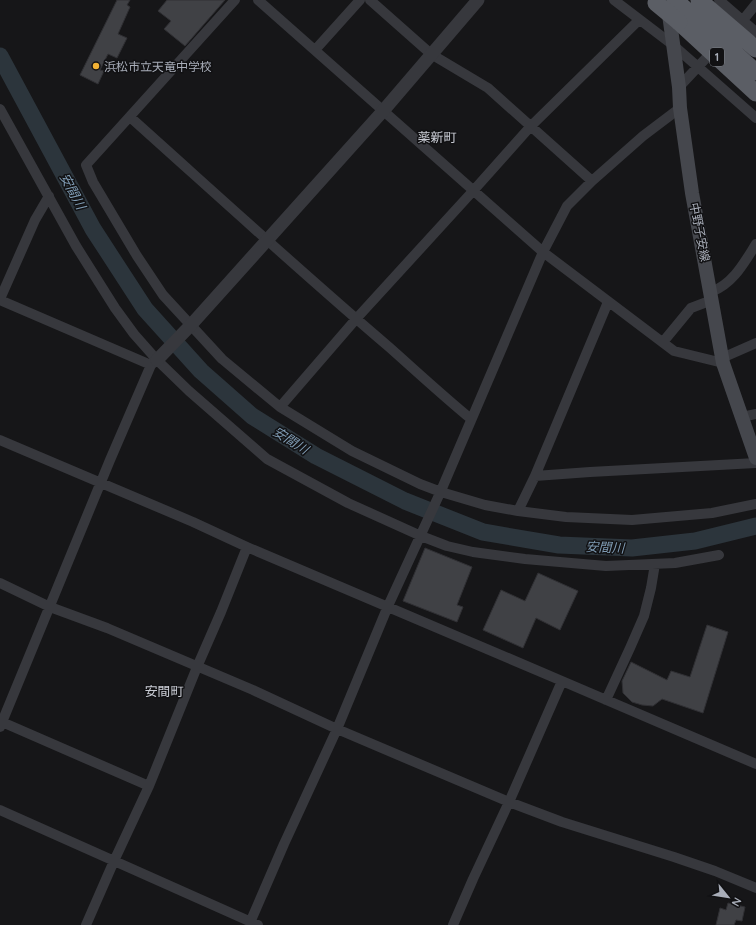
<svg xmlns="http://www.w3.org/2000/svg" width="756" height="925" viewBox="0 0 756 925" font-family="Quicksand,'Noto Sans JP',sans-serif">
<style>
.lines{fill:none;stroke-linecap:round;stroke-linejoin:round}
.river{stroke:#2c353c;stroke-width:17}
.building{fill:#404145;stroke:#303034}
.minor{stroke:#37383d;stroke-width:10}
.tertiary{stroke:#37383d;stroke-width:13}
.secondary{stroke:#45474d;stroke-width:14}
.trunk{stroke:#5b5e65;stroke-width:17}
.trunk-bridge{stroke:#5b5e65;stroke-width:17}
.poi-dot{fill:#f2b134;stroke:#111113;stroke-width:1.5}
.labels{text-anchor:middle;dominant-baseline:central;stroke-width:3;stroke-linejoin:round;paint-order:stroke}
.shield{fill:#111113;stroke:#7b7e86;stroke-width:1}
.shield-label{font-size:11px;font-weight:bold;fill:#a8adb8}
.poi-label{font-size:12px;fill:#a8adb8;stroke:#111113;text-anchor:start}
.street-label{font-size:12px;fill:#a8adb8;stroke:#111113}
.neighbourhood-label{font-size:13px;fill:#c9ccd4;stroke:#111113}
.water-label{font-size:13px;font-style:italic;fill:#7f9bb3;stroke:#111113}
</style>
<rect width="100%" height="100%" fill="#161618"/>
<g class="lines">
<path class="river" d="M 0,56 L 93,229 L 145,309 L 201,371 L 252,416 L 316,456 L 405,501 L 483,532 L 559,545 L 632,548 L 695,541 L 756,526"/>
</g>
<path class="building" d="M 117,0 L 130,0 L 127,5 L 130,7 L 118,34 L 127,38 L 117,58 L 108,54 L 100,70 L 104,71 L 98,84 L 80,75 Z
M 167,0 L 225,0 L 185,46 L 164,29 L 171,21 L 158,11 Z
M 425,548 L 472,567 L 457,605 L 463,607 L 457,622 L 403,601 Z
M 538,573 L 578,591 L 560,630 L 536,618 L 523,648 L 483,630 L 501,590 L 525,601 Z
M 707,625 L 728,632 L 703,713 L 662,699 L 653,706 L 642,705 L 632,702 L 623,693 L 622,681 L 631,662 L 667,680 L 671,671 L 690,677 Z
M 728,903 L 745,907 L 742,921 L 736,920 L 734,925 L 716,925 L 720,908 L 726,910 Z"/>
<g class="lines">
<path class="minor" d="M 235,0 L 86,165 L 93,182 L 137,256 L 163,295 L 222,359 L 280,407 L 352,451 L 420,484 L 441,492 L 485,505 L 518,511 L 566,517 L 632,520 L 712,513 L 756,504
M 258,0 L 543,252 L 674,351 L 723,363
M 370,0 L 431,54 L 488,88 L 592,181
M 614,0 L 673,45 L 756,118
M 719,0 L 756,32
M 739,25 L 756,4
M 315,50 L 360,0
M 679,87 L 708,56
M 0,109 L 76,246 L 115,308 L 134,334 L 157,360 L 189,391 L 267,459 L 348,503 L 421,536 L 447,546 L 473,552 L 525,559 L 606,566 L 675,563 L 719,555
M 130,117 C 216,194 301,272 389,347 C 416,371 443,396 471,419
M 711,292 C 733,284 744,263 756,244
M 0,299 L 35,220 L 49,196
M 0,300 L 151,365
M 663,342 L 691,308 L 712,300
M 722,358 L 756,343
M 280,407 L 356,319 L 473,191 L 530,127 L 639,20
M 742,417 L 756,414
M 0,440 L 193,522 L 247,547
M 535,476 L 590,472 L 756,463
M 518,511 L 535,476 L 608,302
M 0,583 L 50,607 L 107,628 L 253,690 L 337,729 L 509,802 L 562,822 L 674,857 L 715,871 L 756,888
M 562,681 L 756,764
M 606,700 L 630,648 L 644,616 L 651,588 L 655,564
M 2,722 L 149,786
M 0,727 L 110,460 L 151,365 L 157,360
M 0,810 L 258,925
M 86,925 L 114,861 L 149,786 L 197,667 L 221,612 L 247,547 L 562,681 L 509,802 L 473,879 L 453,925
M 249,925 L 284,844 L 337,729 L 388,606 L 440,493 L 543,252 L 567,206 L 592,181 L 643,136 L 680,108"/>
<path class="tertiary" d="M 157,360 L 190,326 L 383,111 L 478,0"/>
<path class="secondary" d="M 668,7 L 679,87 L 680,108 L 692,193 L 723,363 L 756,458"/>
<path class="trunk" d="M 675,0 L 756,72
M 699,0 L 756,49
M 679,22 L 756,93"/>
<path class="trunk-bridge" d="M 656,3 L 679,22"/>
</g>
<circle class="poi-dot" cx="96" cy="66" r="4"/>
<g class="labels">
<rect class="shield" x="710" y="48" width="14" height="18" rx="3"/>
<g class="shield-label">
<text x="717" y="57">1</text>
</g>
<g class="poi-label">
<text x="104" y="66">浜松市立天竜中学校</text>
</g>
<g class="street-label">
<text transform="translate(700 232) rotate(79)">中野子安線</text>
</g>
<g class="neighbourhood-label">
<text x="437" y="137">薬新町</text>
<text x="164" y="691">安間町</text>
</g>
<g class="water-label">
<text transform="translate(73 191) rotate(62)">安間川</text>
<text transform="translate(291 440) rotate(32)">安間川</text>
<text transform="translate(605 547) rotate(2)">安間川</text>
</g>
</g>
<g transform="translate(728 897) rotate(120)" stroke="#111113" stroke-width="3" paint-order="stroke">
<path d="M0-3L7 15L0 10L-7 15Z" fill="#a8adb8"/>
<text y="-6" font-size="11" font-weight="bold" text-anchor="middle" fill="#a8adb8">N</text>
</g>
</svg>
